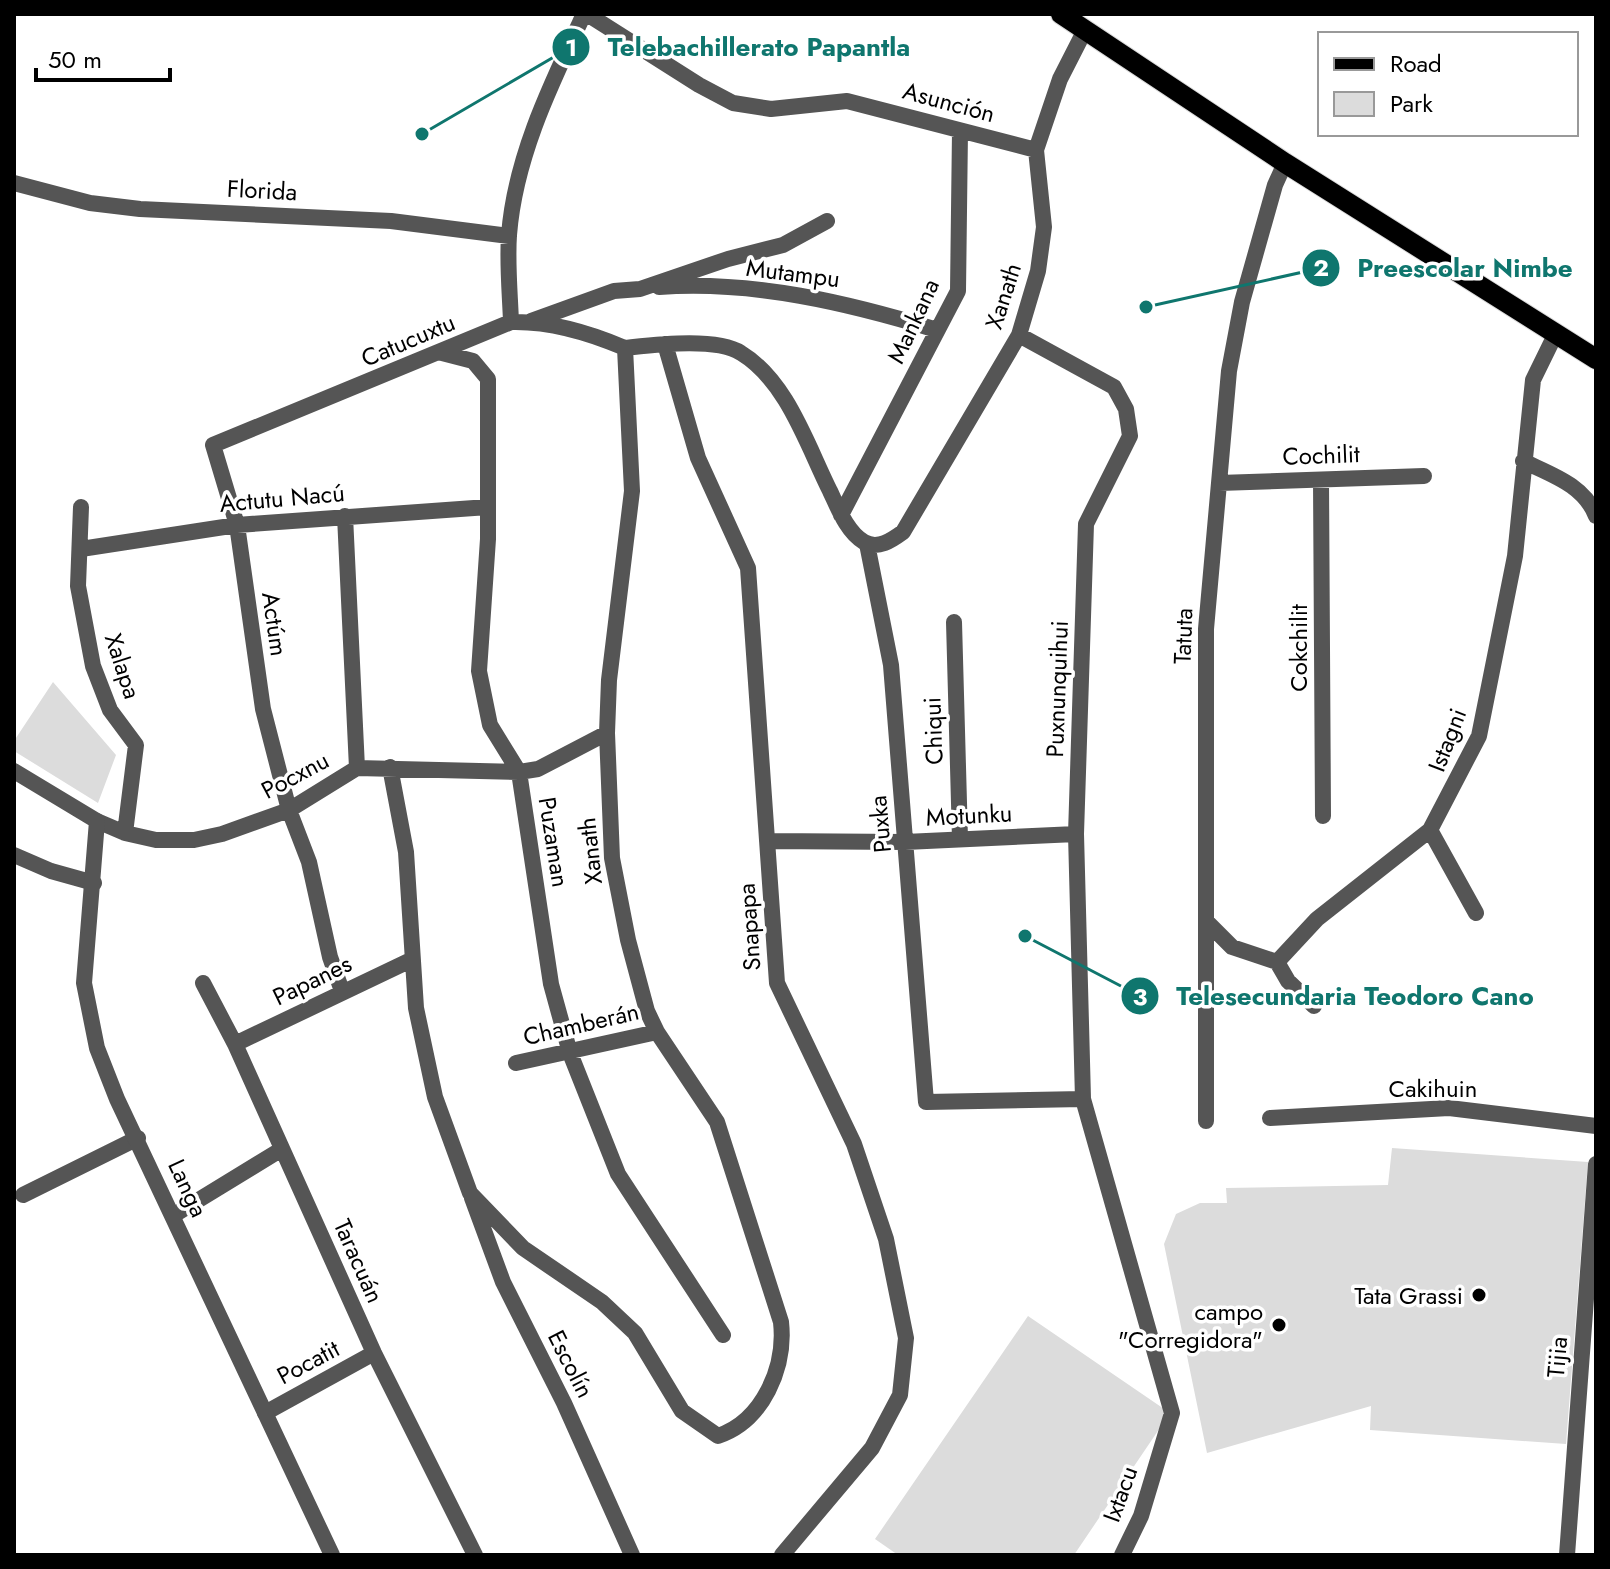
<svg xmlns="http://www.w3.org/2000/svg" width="1610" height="1569" viewBox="0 0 1610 1569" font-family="Jost,sans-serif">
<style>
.green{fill:#dcdcdc}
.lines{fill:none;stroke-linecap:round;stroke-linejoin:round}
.primary-casing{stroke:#dbdbdb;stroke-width:22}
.minor{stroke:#555;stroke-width:16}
.tertiary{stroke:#555;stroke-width:16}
.primary{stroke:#000;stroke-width:20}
.poi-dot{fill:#000;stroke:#fff;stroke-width:3}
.labels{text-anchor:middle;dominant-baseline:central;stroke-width:7;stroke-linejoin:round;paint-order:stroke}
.street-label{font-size:24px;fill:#000;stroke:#fff}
.poi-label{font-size:24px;fill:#000;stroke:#fff;text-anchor:end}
.leader{fill:none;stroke:#0f766e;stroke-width:3}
.callout-dot{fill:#0f766e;stroke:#fff;stroke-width:3}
.mark-label{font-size:24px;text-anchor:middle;font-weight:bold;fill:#fff}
.callout-label{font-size:26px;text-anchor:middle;font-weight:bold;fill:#0f766e;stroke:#fff;stroke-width:7;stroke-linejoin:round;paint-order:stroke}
</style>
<rect width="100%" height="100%" fill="#fff"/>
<path class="green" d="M 53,682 L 116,755 L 98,803 L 14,751 L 14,741 Z
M 1392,1148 L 1588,1162 L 1566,1444 L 1370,1430 L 1371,1406 L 1207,1453 L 1164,1244 L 1176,1214 L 1200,1203 L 1227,1203 L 1226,1188 L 1388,1185 Z
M 1028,1316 L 1170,1413 L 1074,1555 L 898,1555 L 875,1539 Z"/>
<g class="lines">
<defs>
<path id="primary" d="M 1061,14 L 1285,163 L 1596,359"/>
</defs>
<use href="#primary" class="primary-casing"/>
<path class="minor" d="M 587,14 L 699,85 L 733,103 L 771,109 L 847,101 L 1036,150
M 14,183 L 90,203 L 140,209 L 391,221 L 509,236
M 659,287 C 752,280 849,303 937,330
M 531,321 L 614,291 L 640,289 L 728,259 L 783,245 L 827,221
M 511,322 C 510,294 507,264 509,235 C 515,157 551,84 584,14
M 1019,335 L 1114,387 L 1126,409 L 1130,436 L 1086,524 L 1076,834 L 1083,1099 L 1172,1413 L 1141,1516 L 1122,1555
M 665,344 L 698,458 L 748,568 L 777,983 L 854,1144 L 886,1239 L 906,1338 L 900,1395 L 872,1448 L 782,1555
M 442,353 L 473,361 L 488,379 L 488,539 L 479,671 L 490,725 L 519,772 L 551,984 L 570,1053 L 618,1174 L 723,1335
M 1523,461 C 1552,475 1584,485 1596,516
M 1321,480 L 1323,816
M 1219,483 L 1424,476
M 81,507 L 78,586 L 93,666 L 110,710 L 136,745 L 125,833
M 841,515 L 958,291 L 960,131
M 345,516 L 357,768
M 867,544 L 891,665 L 926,1102 L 1083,1099
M 81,549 L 237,525 L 488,507
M 954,622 L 960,839
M 390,767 L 406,852 L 416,1008 L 435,1097 L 470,1193 L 523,1248 L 602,1302 L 635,1333 L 682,1411 L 718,1436 C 763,1421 786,1367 781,1322 L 717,1122 L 657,1032 L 647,1011 L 628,940 L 612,858 L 607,733 L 609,680 L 632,491 L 625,348 C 654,345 716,337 741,353 C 787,381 807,445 830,491 C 838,508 847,532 864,542 C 878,550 892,540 903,532 L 1019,335 L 1038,271 L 1044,227 L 1036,150 L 1060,79 L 1085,30
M 97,821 L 125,833 L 156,840 L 194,840 L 222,834 L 289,810 L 357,768 L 519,772 L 538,769 L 607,733
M 1430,830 L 1476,913
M 767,841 L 905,842 L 1076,834
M 14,855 L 51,871 L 94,883
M 1206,921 L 1232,947 L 1277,962
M 1277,962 L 1317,919 L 1430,830 L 1479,736 L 1515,556 L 1533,380 L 1555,335
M 1277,962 L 1288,981 L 1314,1006
M 203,983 L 235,1044 L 374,1353 L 475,1555
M 342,991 L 330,957 L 309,862 L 289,810 L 263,709 L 237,525 L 213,445 L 511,322 C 549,321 590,333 625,348
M 235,1044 L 411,960
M 516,1063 L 657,1032
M 1270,1118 L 1449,1108 L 1596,1126
M 1206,1121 L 1206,629 L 1229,371 L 1242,302 L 1275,185 L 1285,163
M 23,1195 L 138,1138
M 472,1198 L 503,1282 L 564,1403 L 632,1555
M 174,1215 L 282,1149
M 265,1413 L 374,1353
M 1567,1555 L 1596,1164"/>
<path class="tertiary" d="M 14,771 L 97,821 L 84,983 L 97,1048 L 117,1099 L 332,1555"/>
<use href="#primary" class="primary"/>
</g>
<g class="poi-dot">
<circle cx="1479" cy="1295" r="8"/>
<circle cx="1279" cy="1325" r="8"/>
</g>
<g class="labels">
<g class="street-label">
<text transform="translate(949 102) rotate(15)">Asunción</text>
<text transform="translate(262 190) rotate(3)">Florida</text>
<text transform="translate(793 273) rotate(7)">Mutampu</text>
<text transform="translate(1003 296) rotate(-72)">Xanath</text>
<text transform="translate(913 321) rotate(-65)">Mankana</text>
<text transform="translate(408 340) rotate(-23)">Catucuxtu</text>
<text transform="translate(1321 455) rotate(-2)">Cochilit</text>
<text transform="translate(282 498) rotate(-5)">Actutu Nacú</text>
<text transform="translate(275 624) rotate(82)">Actúm</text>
<text transform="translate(1183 636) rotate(-88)">Tatuta</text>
<text transform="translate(1298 648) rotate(-90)">Cokchilit</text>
<text transform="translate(123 666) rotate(72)">Xalapa</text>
<text transform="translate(1057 689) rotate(-88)">Puxnunquihui</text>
<text transform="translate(933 731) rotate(-92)">Chiqui</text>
<text transform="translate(1447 740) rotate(-69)">Istagni</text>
<text transform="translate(295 775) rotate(-28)">Pocxnu</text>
<text transform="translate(969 815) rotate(-3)">Motunku</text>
<text transform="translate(880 824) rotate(-95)">Puxka</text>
<text transform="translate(554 842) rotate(81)">Puzaman</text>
<text transform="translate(590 851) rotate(-96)">Xanath</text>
<text transform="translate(749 927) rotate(-94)">Snapapa</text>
<text transform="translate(312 980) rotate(-26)">Papanes</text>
<text transform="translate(581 1024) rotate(-13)">Chamberán</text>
<text x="1433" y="1088">Cakihuin</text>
<text transform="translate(188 1188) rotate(65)">Langa</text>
<text transform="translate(359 1261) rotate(66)">Taracuán</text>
<text transform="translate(1557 1357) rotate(-85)">Tijia</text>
<text transform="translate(308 1362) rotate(-28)">Pocatit</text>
<text transform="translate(571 1364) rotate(63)">Escolín</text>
<text transform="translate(1120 1494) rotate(-70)">Ixtacu</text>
</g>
<g class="poi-label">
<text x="1463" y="1295">Tata Grassi</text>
<text x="1263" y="1311">campo<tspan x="1263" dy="28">"Corregidora"</tspan></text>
</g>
</g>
<path class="leader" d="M422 134L571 47M1146 307L1321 268M1025 936L1140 996"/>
<g class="callout-dot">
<circle cx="422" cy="134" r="8"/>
<circle cx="1146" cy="307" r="8"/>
<circle cx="1025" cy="936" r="8"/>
<circle cx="571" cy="47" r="20"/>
<circle cx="1321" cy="268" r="20"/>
<circle cx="1140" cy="996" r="20"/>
</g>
<g class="mark-label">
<text x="571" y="56">1</text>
<text x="1321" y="276">2</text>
<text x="1140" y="1005">3</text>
</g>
<g class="callout-label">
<text x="759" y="56">Telebachillerato Papantla</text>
<text x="1465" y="277">Preescolar Nimbe</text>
<text x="1355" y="1005">Telesecundaria Teodoro Cano</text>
</g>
<rect width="1610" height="1569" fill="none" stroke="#000000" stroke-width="32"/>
<rect x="1318" y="32" width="260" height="104" fill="#ffffff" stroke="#999999" stroke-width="2"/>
<rect x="1334" y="58" width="40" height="12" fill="#000000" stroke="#999999" stroke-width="2"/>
<text x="1390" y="72" font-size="24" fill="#000000">Road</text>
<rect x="1334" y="92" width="40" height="24" fill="#dcdcdc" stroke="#999999" stroke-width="2"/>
<text x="1390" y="112" font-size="24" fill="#000000">Park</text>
<path d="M36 68v12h134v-12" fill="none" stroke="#000000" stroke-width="4"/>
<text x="48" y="68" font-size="24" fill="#000000" stroke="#ffffff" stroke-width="6" paint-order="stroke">50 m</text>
</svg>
